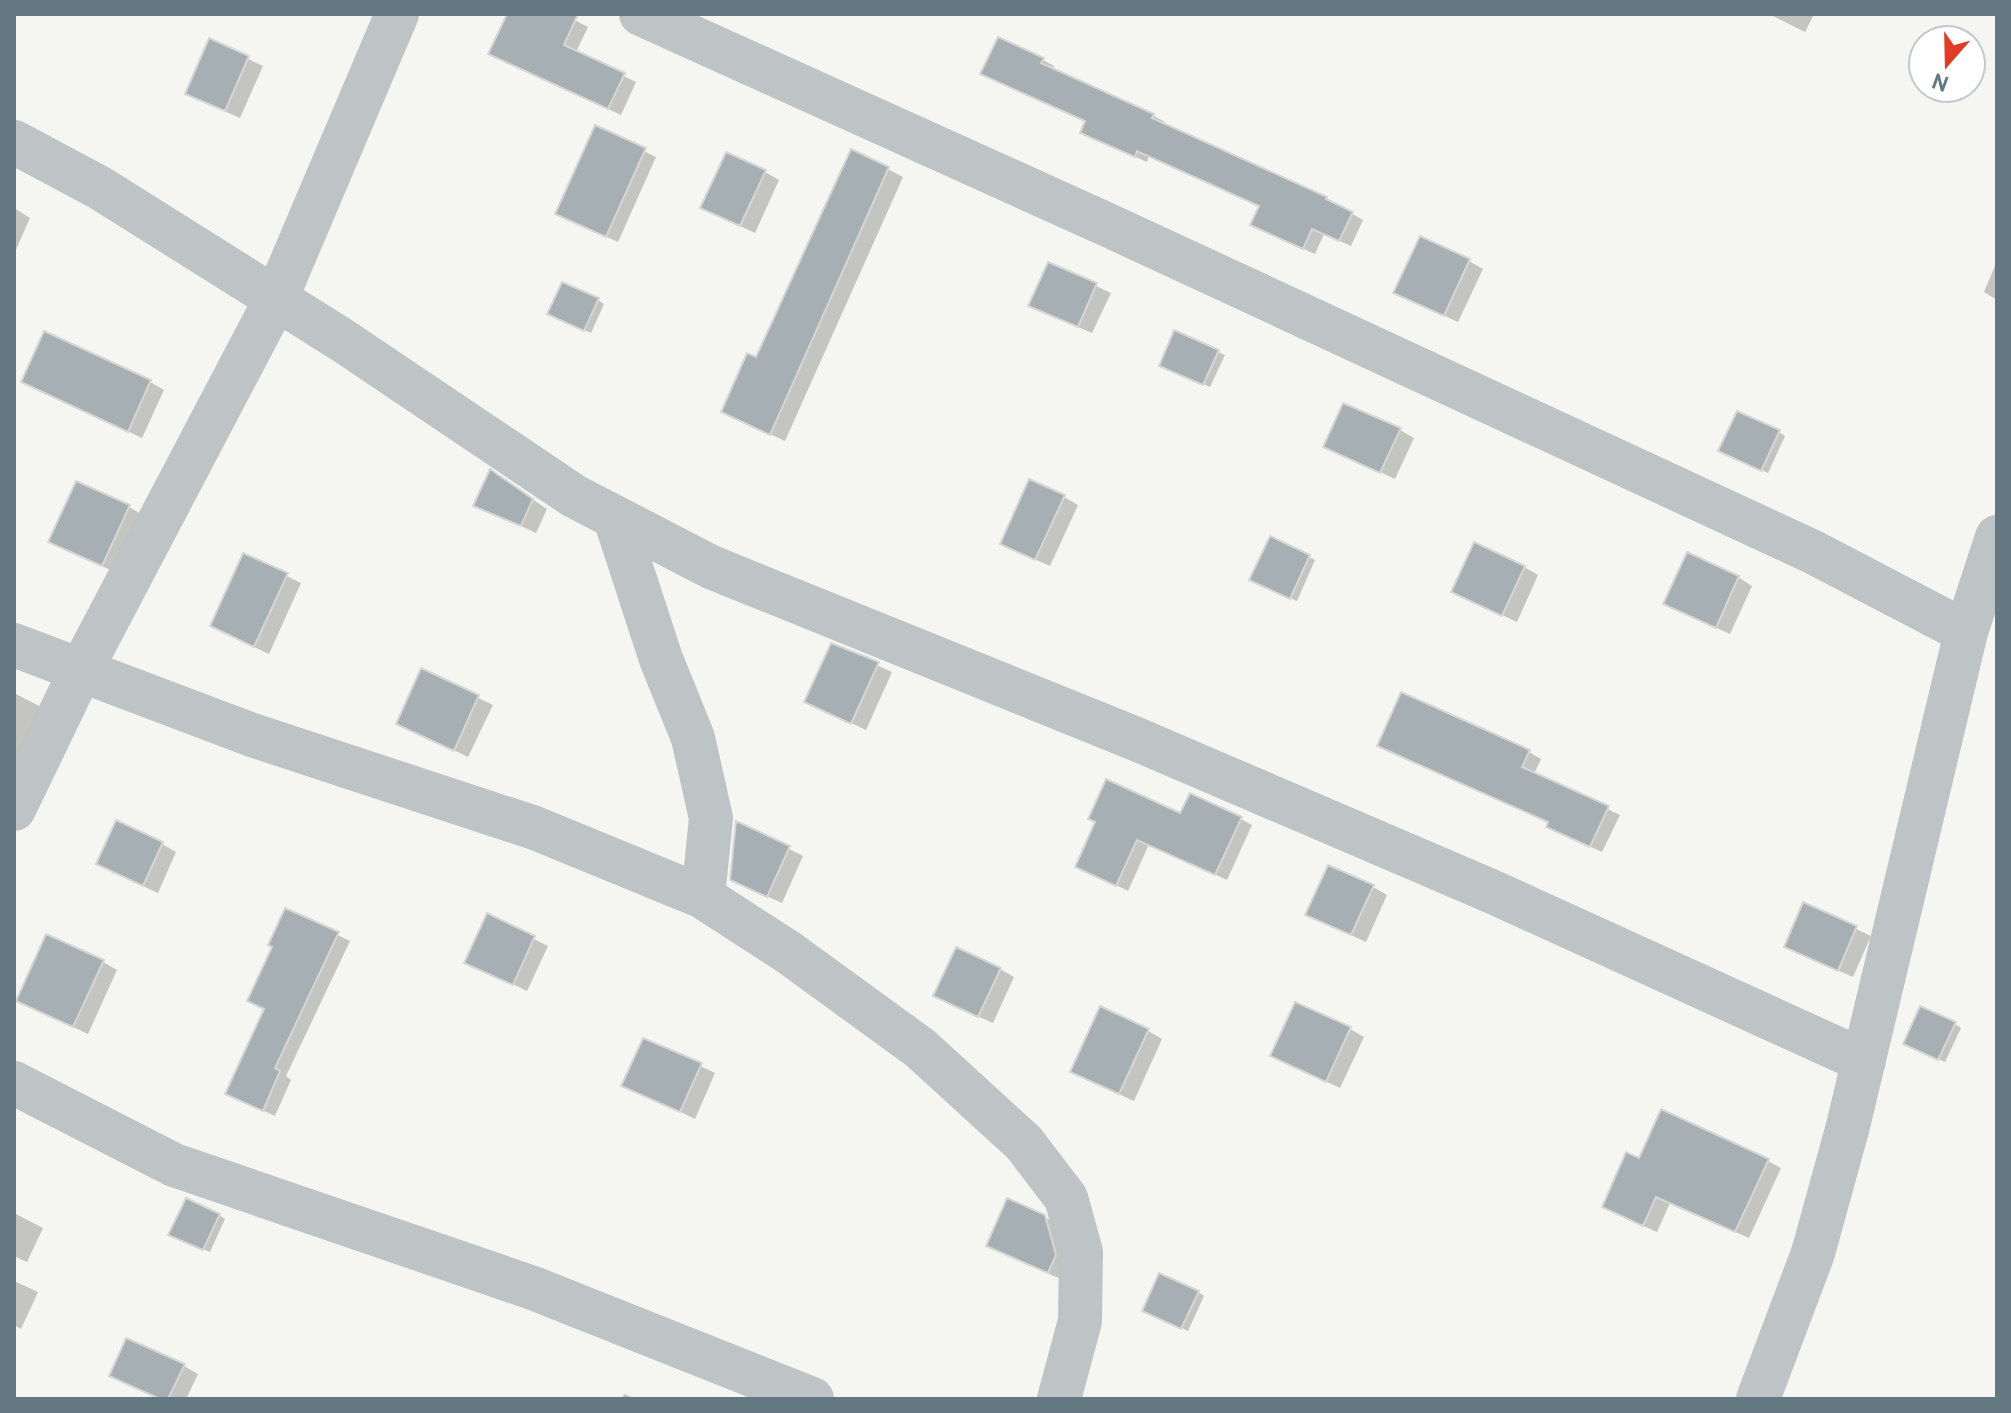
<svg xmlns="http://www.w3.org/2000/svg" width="2011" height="1413" viewBox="0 0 2011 1413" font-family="Overpass,sans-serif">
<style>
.shadow{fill:#0003}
.building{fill:#a6b0b4;stroke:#d6d6d4;stroke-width:2}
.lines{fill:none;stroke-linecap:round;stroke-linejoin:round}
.street{stroke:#bec3c5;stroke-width:44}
</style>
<rect width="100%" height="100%" fill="#f5f5f1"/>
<path class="shadow" d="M 509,14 L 563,14 L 588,27 L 576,52 L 636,82 L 621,115 L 503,61 Z
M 1769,14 L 1814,14 L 1805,32 Z
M 210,41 L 263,66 L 240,118 L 202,101 Z
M 1043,60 L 1054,66 L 1052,70 L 1154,116 L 1165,122 L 1163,125 L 1326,199 L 1363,220 L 1351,246 L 1324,234 L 1315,254 L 1264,231 L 1261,206 L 1149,156 L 1147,162 L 1094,138 L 1087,122 L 994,80 Z
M 596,128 L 656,157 L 618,242 L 569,220 Z
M 852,151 L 903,177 L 785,441 L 737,419 L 757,360 Z
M 765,172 L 779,180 L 755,233 L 716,215 Z
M 14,208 L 30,218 L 14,254 Z
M 1469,261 L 1483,269 L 1458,322 L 1410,300 Z
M 1997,261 L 1997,300 L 1984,292 Z
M 1049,264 L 1111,293 L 1092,333 L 1045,313 Z
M 598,300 L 604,304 L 591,333 L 556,317 Z
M 1218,352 L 1225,355 L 1210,387 L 1168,369 Z
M 23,382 L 150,382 L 164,390 L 142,438 Z
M 1400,430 L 1414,438 L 1395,479 L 1325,446 Z
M 1779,432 L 1785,436 L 1768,473 L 1727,454 Z
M 504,480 L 547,509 L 536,533 L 476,505 Z
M 1064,497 L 1078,505 L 1050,566 L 1016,551 Z
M 129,507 L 143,515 L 117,573 L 65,549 Z
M 244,555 L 301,583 L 269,654 L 226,634 Z
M 1309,557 L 1315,560 L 1297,601 L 1258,583 Z
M 1524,567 L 1538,575 L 1517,622 L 1453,592 Z
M 1738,577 L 1752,586 L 1730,634 L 1679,611 Z
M 832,645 L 892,672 L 866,730 L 806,702 Z
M 422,671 L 493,705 L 468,757 L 398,723 Z
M 14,693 L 47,710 L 25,758 L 14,753 Z
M 1392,752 L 1529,752 L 1541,759 L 1534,774 L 1620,815 L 1602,852 L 1561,833 L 1550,823 Z
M 1181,816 L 1241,819 L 1252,825 L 1227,880 L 1149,844 L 1128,891 L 1077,866 Z
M 738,824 L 803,856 L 782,903 L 746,887 Z
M 162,844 L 176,852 L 158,893 L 112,872 Z
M 1373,887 L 1387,895 L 1366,942 L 1322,922 Z
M 1804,905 L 1871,936 L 1853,977 L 1800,954 Z
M 286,910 L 350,941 L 286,1076 L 291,1080 L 275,1116 L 240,1100 L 266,1010 L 274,947 Z
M 488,916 L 548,946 L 527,991 L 466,962 Z
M 103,962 L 117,970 L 88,1034 L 32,1008 Z
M 1000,969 L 1014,977 L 993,1023 L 950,1004 Z
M 1955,1024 L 1961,1028 L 1945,1062 L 1912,1047 Z
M 1350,1029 L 1364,1037 L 1340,1088 L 1287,1063 Z
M 1148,1031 L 1162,1039 L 1134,1101 L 1086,1079 Z
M 644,1040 L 715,1073 L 695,1119 L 636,1090 Z
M 1640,1161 L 1768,1161 L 1781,1168 L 1749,1238 L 1670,1203 L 1657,1232 L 1617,1214 Z
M 14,1213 L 43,1228 L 27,1262 L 14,1256 Z
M 219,1215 L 225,1219 L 210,1252 L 177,1238 Z
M 1044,1217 L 1059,1225 L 1063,1280 L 1003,1253 Z
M 14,1281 L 38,1292 L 21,1329 L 14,1325 Z
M 1198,1292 L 1204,1296 L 1188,1331 L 1151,1313 Z
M 184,1366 L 198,1374 L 186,1399 L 160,1399 L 112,1375 Z
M 624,1394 L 637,1399 L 622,1399 Z"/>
<path class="building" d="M 507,14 L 578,14 L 564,45 L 625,73 L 608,109 L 488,54 Z
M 998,37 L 1044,58 L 1041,63 L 1154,114 L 1152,118 L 1327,197 L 1326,199 L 1353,212 L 1339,241 L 1312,229 L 1303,249 L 1250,225 L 1259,206 L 1137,151 L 1135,157 L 1080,133 L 1085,121 L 980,74 Z
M 209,38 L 249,56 L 225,111 L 185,94 Z
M 595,125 L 646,148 L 606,237 L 555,214 Z
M 851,149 L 889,167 L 770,435 L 721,412 L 747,353 L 756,357 Z
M 726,152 L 766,170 L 740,226 L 700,208 Z
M 1420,236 L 1470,259 L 1444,316 L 1393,293 Z
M 1048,262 L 1097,283 L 1078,327 L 1028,306 Z
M 562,282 L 599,298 L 584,331 L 547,314 Z
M 1174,330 L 1219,350 L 1203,385 L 1159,366 Z
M 44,331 L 151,380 L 128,432 L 21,382 Z
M 1343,403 L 1401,428 L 1380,473 L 1323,447 Z
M 1737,411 L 1780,430 L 1761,471 L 1718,451 Z
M 490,469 L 533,499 L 521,526 L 473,506 Z
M 1029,479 L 1065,495 L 1035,560 L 1000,544 Z
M 76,481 L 130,505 L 102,566 L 48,542 Z
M 1270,536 L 1310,555 L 1290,599 L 1249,580 Z
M 1474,542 L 1525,566 L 1502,616 L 1451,592 Z
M 1687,552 L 1739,576 L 1716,628 L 1663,604 Z
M 243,553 L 288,573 L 254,647 L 210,626 Z
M 831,643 L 879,662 L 851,724 L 804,702 Z
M 421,668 L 479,695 L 454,751 L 396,724 Z
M 1401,692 L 1530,750 L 1522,767 L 1609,806 L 1590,847 L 1546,827 L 1548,822 L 1377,746 Z
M 1106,779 L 1180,813 L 1190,793 L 1242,817 L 1215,875 L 1137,840 L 1116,886 L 1075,867 L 1095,822 L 1088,819 Z
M 116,820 L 163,842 L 143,886 L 96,864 Z
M 736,821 L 790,846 L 767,897 L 730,880 Z
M 1328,865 L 1374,885 L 1351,935 L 1305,915 Z
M 1803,902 L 1857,926 L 1838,971 L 1784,947 Z
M 285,908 L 339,932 L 275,1068 L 280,1071 L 263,1111 L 225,1094 L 264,1009 L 247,1001 L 272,947 L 268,945 Z
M 487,913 L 535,936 L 513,985 L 464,963 Z
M 46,934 L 104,960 L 73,1027 L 16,1001 Z
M 956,947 L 1001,968 L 978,1017 L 933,996 Z
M 1295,1002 L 1351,1027 L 1326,1082 L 1270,1056 Z
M 1100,1006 L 1149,1029 L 1119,1094 L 1070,1072 Z
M 1920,1006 L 1956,1022 L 1938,1060 L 1903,1044 Z
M 643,1038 L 702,1063 L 680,1112 L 621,1086 Z
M 1661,1109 L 1769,1159 L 1735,1232 L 1656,1197 L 1643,1226 L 1602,1207 L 1626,1152 L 1639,1158 Z
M 186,1198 L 220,1214 L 203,1250 L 168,1235 Z
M 1007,1198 L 1045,1215 L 1056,1255 L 1048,1273 L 986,1246 Z
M 1159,1273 L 1199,1291 L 1181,1329 L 1142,1311 Z
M 126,1338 L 185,1364 L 168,1399 L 160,1399 L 109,1376 Z"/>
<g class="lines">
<path class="street" d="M 641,14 L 1110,226 L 1813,552 L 1966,632
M 14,142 L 100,188 L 342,340 L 574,496 L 711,567 L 1136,739 L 1493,892 L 1864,1061
M 615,518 L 661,659 L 693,738 L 711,818 L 703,897
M 14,645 L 252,735 L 535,828 L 703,897 L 788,952 L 920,1048 L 1024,1143 L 1066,1198 L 1081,1252 L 1080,1321 L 1059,1399
M 14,809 L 80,672 L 276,299 L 397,14
M 14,1083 L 174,1165 L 533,1288 L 812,1399
M 1758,1399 L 1813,1253 L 1848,1126 L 1966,632 L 1997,537"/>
</g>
<rect width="2011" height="1413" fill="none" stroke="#647882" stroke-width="32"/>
<g transform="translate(1947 64) rotate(200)"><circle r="38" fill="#ffffff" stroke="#c1c9cd" stroke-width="2"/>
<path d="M0-6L14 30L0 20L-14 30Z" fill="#df3d27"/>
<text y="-12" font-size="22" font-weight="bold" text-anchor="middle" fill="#647882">N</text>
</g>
</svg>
